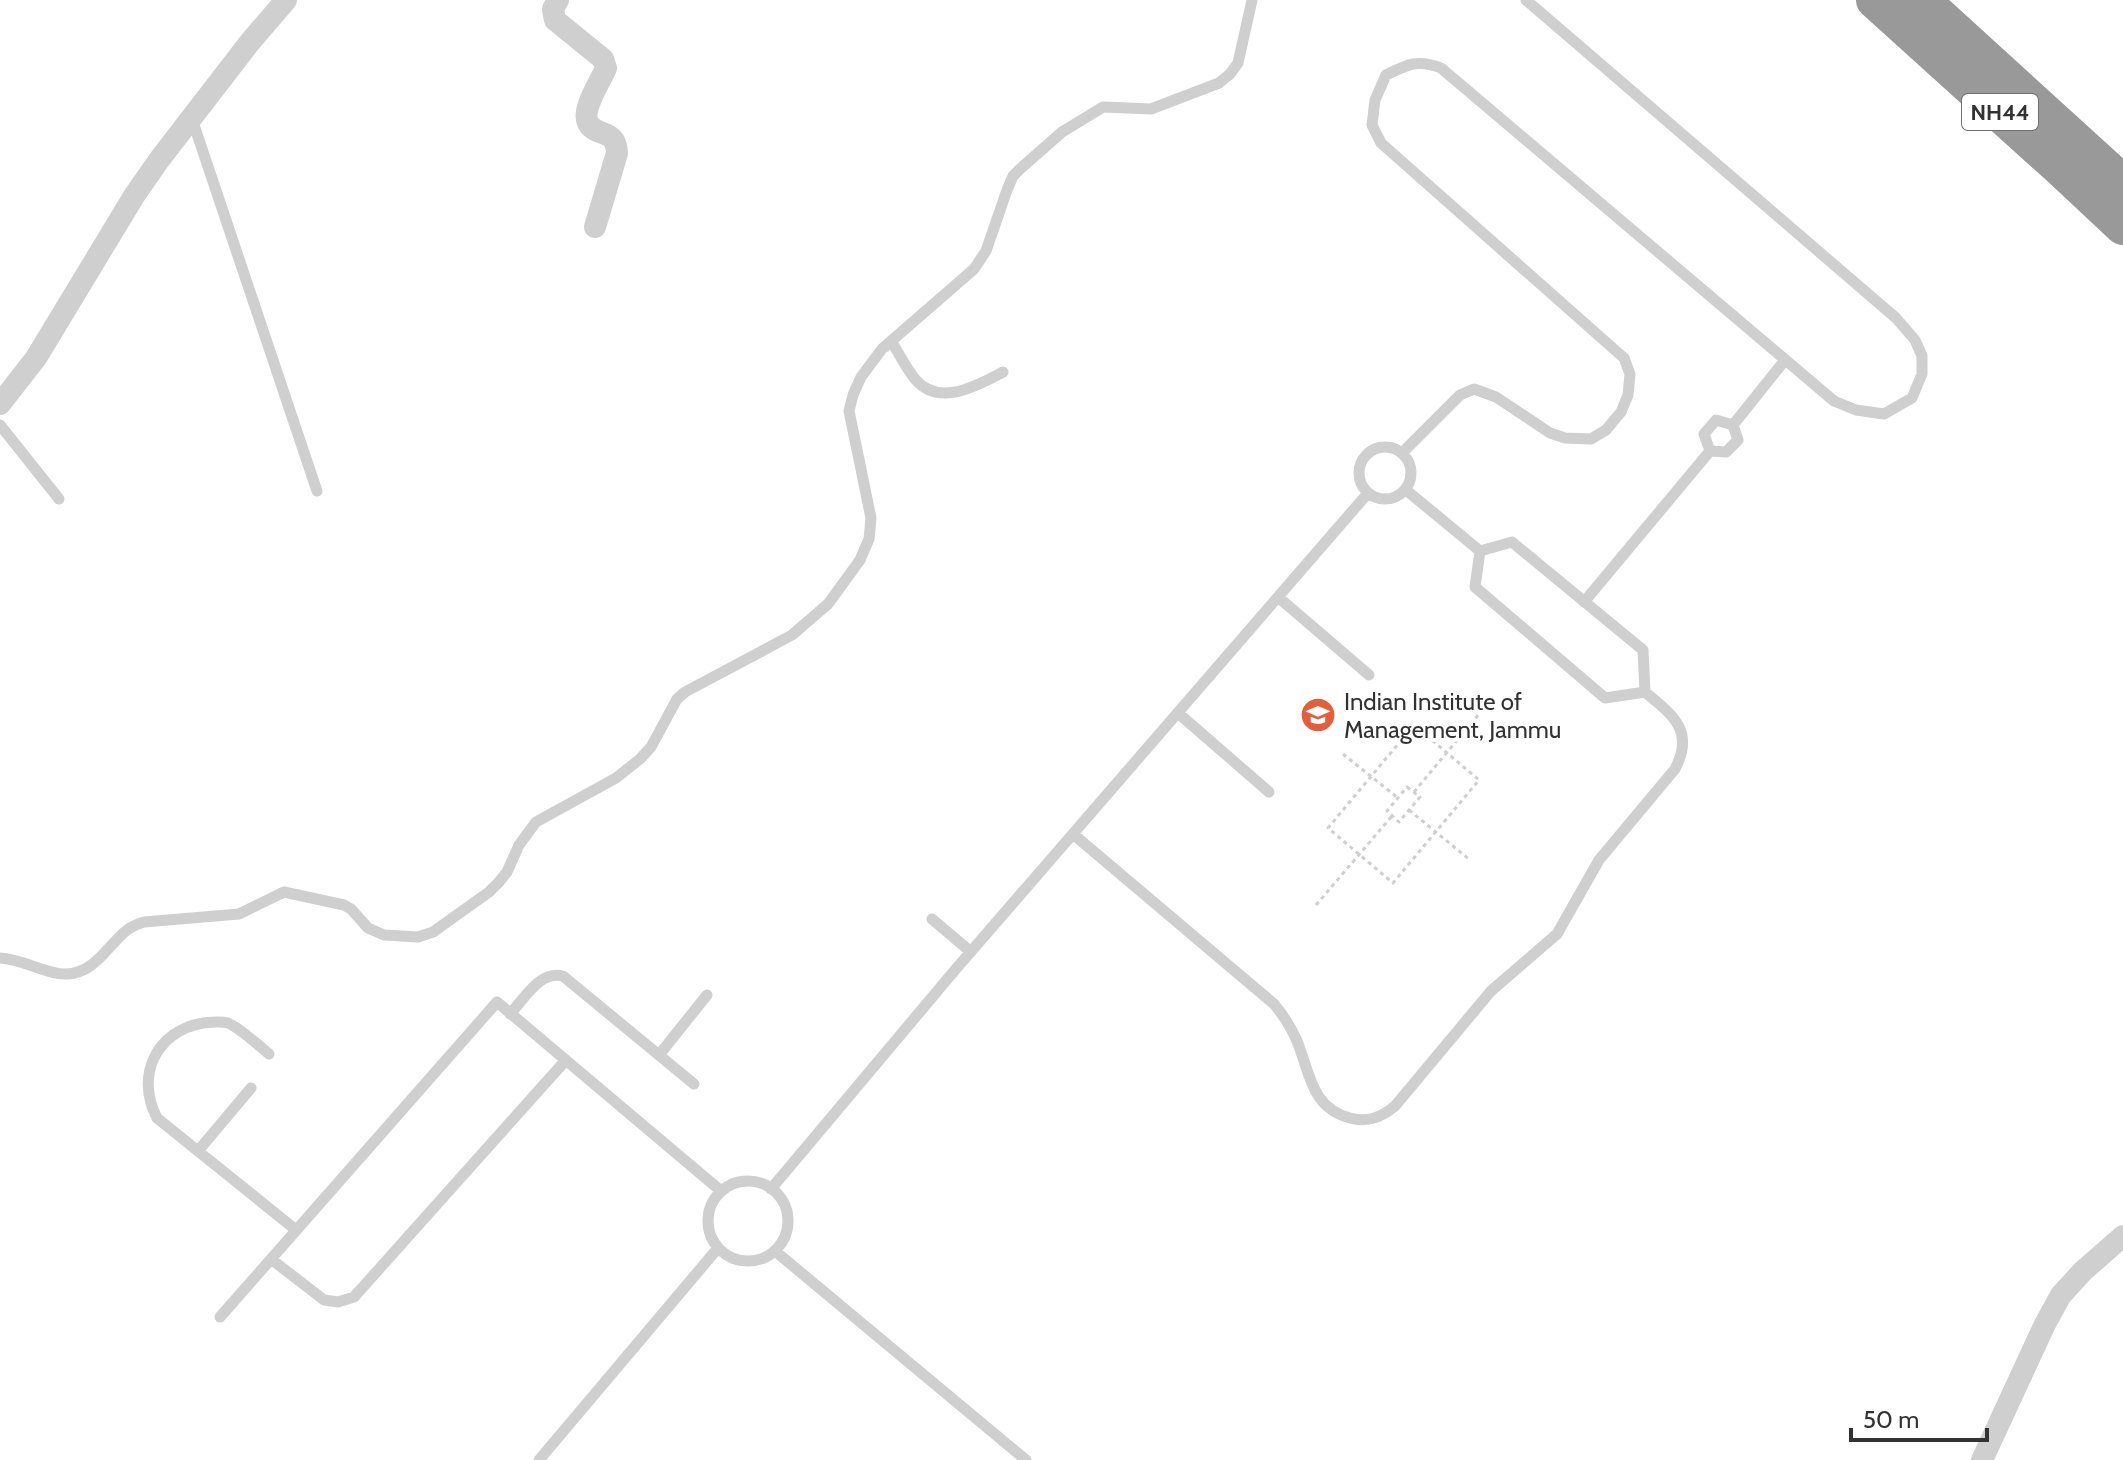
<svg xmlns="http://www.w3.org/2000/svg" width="2123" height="1460" viewBox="0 0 2123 1460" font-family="Cabin,sans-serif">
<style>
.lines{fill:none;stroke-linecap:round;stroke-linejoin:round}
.path{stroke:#cfcfcf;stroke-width:3;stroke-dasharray:4 4;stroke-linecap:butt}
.lane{stroke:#cfcfcf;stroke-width:11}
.street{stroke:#cfcfcf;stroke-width:22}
.highway{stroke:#999;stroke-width:38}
.labels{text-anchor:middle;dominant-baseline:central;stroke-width:8;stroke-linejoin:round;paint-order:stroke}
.shield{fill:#fff;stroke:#707070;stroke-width:2}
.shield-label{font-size:22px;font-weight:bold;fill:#323232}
.poi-label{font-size:24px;fill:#323232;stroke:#fff;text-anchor:start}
</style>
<rect width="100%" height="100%" fill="#fff"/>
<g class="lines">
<path class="path" d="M 1414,725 L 1479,780 L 1393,883 L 1328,828 Z
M 1343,754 L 1398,798
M 1407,787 L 1420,797 L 1399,822 L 1387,811 Z
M 1414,792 L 1479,714
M 1409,810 L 1470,860
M 1316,905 L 1392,816"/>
<path class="lane" d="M 192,119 L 317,491
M 891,341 C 899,353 906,368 915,379 C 939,408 978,385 1003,372
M 0,425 L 59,499
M 1733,425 L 1785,360
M1359 473a26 26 0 1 1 52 0a26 26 0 1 1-52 0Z
M 1710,451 L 1704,434 L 1716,420 L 1733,425
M 1710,451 L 1726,452 L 1738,440 L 1733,425
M 1403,452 L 1460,395 L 1474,389 L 1496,397 L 1550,433 L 1565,438 L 1591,439 L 1606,430 L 1621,412 L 1628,395 L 1630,374 L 1624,358 L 1381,143 L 1372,125 L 1375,100 L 1386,75 C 1408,64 1418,59 1441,68 L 1834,401 L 1856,410 L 1884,414 L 1912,398 L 1922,374 L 1922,356 L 1915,340 L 1896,318 L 1526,0
M 1406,490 L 1480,551
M 1480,551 L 1512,542 L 1643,650 L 1645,692
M 1278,597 L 1369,675
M 1584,602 L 1710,451
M 1178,713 L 1269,792
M 1073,834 L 1274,1004 C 1284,1016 1291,1027 1297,1041 C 1310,1073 1311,1108 1350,1118 C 1368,1123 1382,1117 1395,1106 L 1491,991 L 1557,934 L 1599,860 L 1675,769 C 1695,731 1673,715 1645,692 L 1605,698 L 1475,587 L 1480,551
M 932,919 L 971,952
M 0,958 C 23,959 47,975 67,974 C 95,973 108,945 127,930 C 132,926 138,924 144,922 L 239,914 L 284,892 L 344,905 L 351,909 L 368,928 L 384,935 L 418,937 L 433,932 L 489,892 L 499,882 L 507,872 L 519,845 L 536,822 L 616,778 L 640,759 L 651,747 L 677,699 L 685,692 L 792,635 L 828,604 L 860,560 L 869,539 L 871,518 L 849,411 L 853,395 L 861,377 L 882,349 L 974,269 L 986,251 L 1007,190 L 1013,176 L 1020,169 L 1062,132 L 1103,107 L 1151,109 L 1219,83 L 1230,74 L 1238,63 L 1252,0
M 510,1014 C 525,998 540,970 563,976 L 694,1084
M 269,1054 C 258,1045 240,1028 228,1023 C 221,1021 211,1022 203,1023 C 156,1031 135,1076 157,1118 L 296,1230
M 659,1055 L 707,995
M 198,1151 L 251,1088
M708 1221a40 40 0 1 1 80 0a40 40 0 1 1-80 0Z
M 771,1189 L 955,970 L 1368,493
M 775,1251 L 1026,1460
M 271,1259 L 324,1300 L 338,1302 L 354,1297 L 566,1060
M 220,1317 L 497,1002 L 721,1191
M 539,1460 L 718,1248"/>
<path class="street" d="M 558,0 L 553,9 L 555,20 L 603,59 L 606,68 C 601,81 581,109 588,123 C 597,138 616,128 617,153 L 595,227
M 0,404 L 36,358 L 134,196 L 159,160 L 250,42 L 286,0
M 1982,1460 L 2045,1324 L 2061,1295 L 2083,1271 L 2123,1236"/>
<path class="highway" d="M 1875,0 L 2060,167 L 2123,226
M 1921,0 L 2123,184"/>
</g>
<defs>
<symbol id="university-disc" viewBox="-11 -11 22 22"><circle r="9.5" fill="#e55e39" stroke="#fff"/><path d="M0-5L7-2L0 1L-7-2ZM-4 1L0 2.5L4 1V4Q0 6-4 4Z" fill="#fff"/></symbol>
</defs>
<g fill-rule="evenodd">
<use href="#university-disc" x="1298" y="695" width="40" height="40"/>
</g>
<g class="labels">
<rect class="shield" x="1962" y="94" width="76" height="36" rx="6"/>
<g class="shield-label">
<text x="2000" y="112">NH44</text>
</g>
<g class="poi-label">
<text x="1344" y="701">Indian Institute of<tspan x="1344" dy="28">Management, Jammu</tspan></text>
</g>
</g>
<path d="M1851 1428v12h136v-12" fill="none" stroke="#323232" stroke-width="4"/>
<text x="1863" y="1428" font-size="24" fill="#323232" stroke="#ffffff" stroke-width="6" paint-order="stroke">50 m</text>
</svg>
